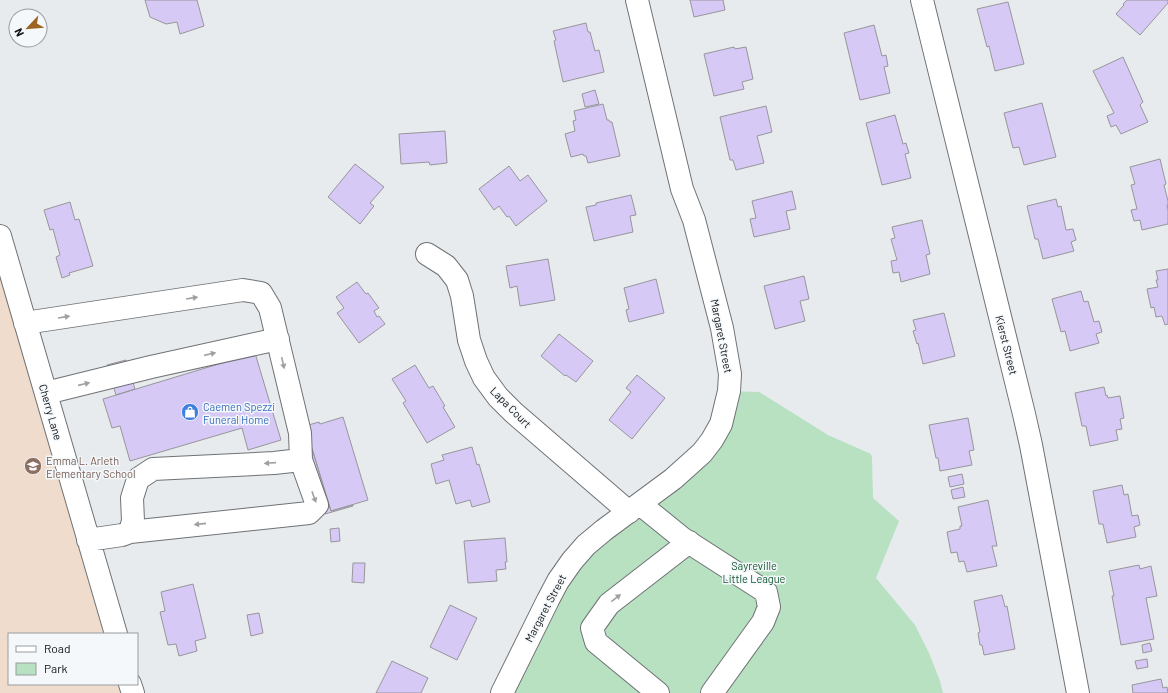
<svg xmlns="http://www.w3.org/2000/svg" width="1168" height="693" viewBox="0 0 1168 693" font-family="Barlow,sans-serif">
<style>
.education{fill:#f0dccd}
.green{fill:#b7e1c1}
.building{fill:#d7c9f6;stroke:#97969a}
.lines{fill:none;stroke-linecap:round;stroke-linejoin:round}
.minor-casing{stroke:#6f7275;stroke-width:24}
.minor{stroke:#fff;stroke-width:22}
.oneway{fill:#9fa0a0}
.labels{text-anchor:middle;dominant-baseline:central;stroke-width:3;stroke-linejoin:round;paint-order:stroke}
.street-label{font-size:11px;fill:#101112;stroke:#f4f8fb}
.shop-label{font-size:11px;fill:#366cbe;stroke:#f4f8fb;text-anchor:start}
.education-label{font-size:11px;fill:#785e54;stroke:#f4f8fb;text-anchor:start}
.park-label{font-size:11px;fill:#15572f;stroke:#f4f8fb}
</style>
<rect width="100%" height="100%" fill="#e7ebee"/>
<path class="education" d="M 0,236 L 116,634 L 9,634 L 9,684 L 130,684 L 133,693 L 0,693 Z"/>
<path class="green" d="M 729,391 L 759,392 L 828,435 L 871,454 L 872,458 L 873,498 L 899,521 L 876,578 L 915,625 L 929,653 L 940,681 L 943,693 L 502,693 L 558,581 L 690,465 Z"/>
<path class="building" d="M 145,0 L 197,0 L 204,26 L 180,34 L 177,22 L 166,24 L 150,17 Z
M 690,0 L 723,0 L 725,10 L 694,17 Z
M 1127,0 L 1168,0 L 1168,3 L 1140,35 L 1116,14 L 1124,5 L 1123,4 Z
M 1008,2 L 1024,64 L 995,71 L 989,46 L 987,47 L 977,9 Z
M 586,23 L 588,32 L 590,32 L 595,51 L 599,50 L 604,72 L 563,82 L 554,41 L 556,40 L 553,31 Z
M 874,25 L 882,56 L 886,55 L 888,66 L 884,67 L 890,93 L 860,100 L 844,33 Z
M 734,47 L 735,49 L 746,47 L 753,79 L 742,82 L 744,89 L 714,96 L 704,54 Z
M 1123,57 L 1143,102 L 1140,105 L 1148,122 L 1121,134 L 1116,125 L 1111,127 L 1107,116 L 1114,113 L 1093,71 Z
M 595,90 L 599,104 L 585,107 L 582,94 Z
M 1042,103 L 1056,157 L 1024,165 L 1019,147 L 1013,148 L 1004,113 Z
M 603,104 L 607,120 L 609,120 L 610,122 L 612,122 L 620,156 L 588,163 L 586,156 L 584,156 L 583,154 L 571,157 L 565,134 L 575,131 L 573,121 L 576,120 L 574,111 Z
M 766,106 L 772,132 L 757,136 L 764,163 L 736,170 L 733,160 L 730,160 L 720,117 Z
M 895,115 L 903,144 L 906,143 L 909,153 L 905,154 L 911,178 L 882,185 L 866,123 Z
M 445,131 L 447,163 L 430,165 L 429,162 L 401,164 L 399,134 Z
M 1160,159 L 1166,184 L 1164,185 L 1168,201 L 1168,205 L 1167,205 L 1168,210 L 1168,224 L 1142,230 L 1140,220 L 1134,221 L 1131,210 L 1137,209 L 1131,185 L 1135,184 L 1130,167 Z
M 355,164 L 384,187 L 370,203 L 374,206 L 360,224 L 328,197 Z
M 509,166 L 520,181 L 528,175 L 547,201 L 516,226 L 509,216 L 507,217 L 499,206 L 494,210 L 479,189 Z
M 792,191 L 796,209 L 786,211 L 790,229 L 754,237 L 750,219 L 756,218 L 752,201 Z
M 631,195 L 636,215 L 630,216 L 633,232 L 594,241 L 586,207 L 596,205 L 596,203 Z
M 1056,199 L 1058,207 L 1061,206 L 1066,230 L 1073,229 L 1076,240 L 1071,242 L 1074,251 L 1043,259 L 1038,239 L 1035,239 L 1027,206 Z
M 70,202 L 75,220 L 79,219 L 93,266 L 69,273 L 70,275 L 62,278 L 56,257 L 60,255 L 53,229 L 50,230 L 44,210 Z
M 922,220 L 930,254 L 926,255 L 930,274 L 901,282 L 899,272 L 893,273 L 891,261 L 897,260 L 891,239 L 895,238 L 892,227 Z
M 548,259 L 555,300 L 520,306 L 517,286 L 510,288 L 506,266 Z
M 1168,269 L 1168,324 L 1165,325 L 1162,316 L 1156,317 L 1154,307 L 1151,308 L 1147,289 L 1158,287 L 1156,280 L 1158,280 L 1156,271 Z
M 804,276 L 809,299 L 800,301 L 805,321 L 775,329 L 764,286 Z
M 656,279 L 664,313 L 629,322 L 626,310 L 629,309 L 624,288 Z
M 357,282 L 366,294 L 368,293 L 379,308 L 374,311 L 377,317 L 379,316 L 385,324 L 359,343 L 337,313 L 344,308 L 336,297 Z
M 1081,291 L 1084,302 L 1088,301 L 1094,322 L 1099,321 L 1102,332 L 1096,334 L 1099,343 L 1070,351 L 1065,331 L 1061,332 L 1052,299 Z
M 944,313 L 955,356 L 923,364 L 918,343 L 917,344 L 913,331 L 916,330 L 913,320 Z
M 559,334 L 593,361 L 576,382 L 566,375 L 565,376 L 541,356 Z
M 255,353 L 281,440 L 248,450 L 242,428 L 130,461 L 120,426 L 112,428 L 103,399 Z
M 126,360 L 135,389 L 116,395 L 107,365 Z
M 415,365 L 429,388 L 433,386 L 445,406 L 443,407 L 455,427 L 427,443 L 403,403 L 406,401 L 392,379 Z
M 637,375 L 665,398 L 632,439 L 609,420 L 631,392 L 626,388 Z
M 1104,387 L 1106,396 L 1107,395 L 1108,398 L 1120,396 L 1124,418 L 1120,419 L 1122,429 L 1116,430 L 1118,440 L 1090,446 L 1086,426 L 1082,426 L 1075,393 Z
M 343,417 L 368,500 L 331,511 L 305,426 L 319,422 L 320,424 Z
M 968,418 L 974,450 L 969,451 L 972,465 L 940,471 L 938,458 L 936,458 L 929,425 Z
M 306,429 L 331,511 L 353,505 L 353,506 L 325,514 L 302,430 Z
M 472,447 L 477,465 L 479,464 L 490,502 L 472,507 L 470,500 L 456,504 L 449,480 L 436,484 L 431,464 L 444,460 L 442,455 Z
M 962,474 L 964,484 L 950,487 L 948,477 Z
M 1122,485 L 1124,495 L 1128,494 L 1132,516 L 1138,515 L 1140,525 L 1134,527 L 1136,537 L 1107,543 L 1103,524 L 1099,524 L 1093,491 Z
M 963,487 L 965,497 L 953,499 L 951,490 Z
M 988,500 L 997,546 L 992,546 L 997,566 L 967,572 L 964,561 L 959,562 L 957,552 L 951,553 L 947,532 L 960,529 L 960,526 L 962,526 L 958,507 Z
M 339,528 L 340,541 L 331,542 L 330,529 Z
M 505,538 L 507,562 L 505,562 L 506,569 L 496,570 L 497,581 L 468,583 L 464,541 Z
M 353,563 L 365,563 L 364,583 L 352,582 Z
M 1139,565 L 1140,569 L 1151,566 L 1157,596 L 1146,598 L 1154,639 L 1121,645 L 1112,596 L 1114,596 L 1109,571 Z
M 193,584 L 206,638 L 195,641 L 197,651 L 179,656 L 176,644 L 168,645 L 160,612 L 165,611 L 161,592 Z
M 1002,595 L 1005,607 L 1007,606 L 1015,649 L 984,655 L 982,645 L 980,645 L 978,633 L 980,632 L 974,601 Z
M 450,605 L 477,618 L 457,660 L 430,647 Z
M 259,613 L 263,633 L 251,636 L 247,615 Z
M 1150,643 L 1152,651 L 1143,653 L 1142,645 Z
M 1147,659 L 1148,667 L 1137,669 L 1135,661 Z
M 392,661 L 428,678 L 421,693 L 376,693 Z
M 1161,679 L 1163,688 L 1167,687 L 1168,693 L 1133,693 L 1132,685 Z"/>
<g class="lines">
<defs>
<path id="minor" d="M 922,0 L 1024,414 L 1031,445 L 1078,693
M 0,236 L 116,634
M 427,254 L 446,266 L 457,280 L 462,296 L 469,340 L 476,361 L 484,378 L 498,397 L 513,412 L 629,512
M 25,323 L 243,290 L 261,293 L 270,308 L 300,433 L 301,460 L 274,463 L 153,469 L 138,479 L 132,498 L 133,521 L 130,532 L 122,535 L 88,540
M 46,393 L 151,367 L 278,339
M 640,504 L 682,538 L 766,592 L 769,607 L 763,622 L 712,693
M 130,532 L 309,513 L 317,505 L 301,460
M 130,684 L 133,693
M 502,693 L 548,600 L 558,581 L 572,561 L 586,545 L 604,530 L 673,479 L 702,453 L 712,440 L 721,424 L 729,391 L 730,374 L 722,328 L 694,220 L 682,189 L 637,0
M 658,693 L 596,642 L 592,628 L 609,604 L 689,542"/>
</defs>
<use href="#minor" class="minor-casing"/>
<use href="#minor" class="minor"/>
</g>
<defs><path id="oneway-solid" d="M-6-.8H1V-3.2L6.5 0L1 3.2V.8H-6Z"/></defs>
<g class="oneway">
<use href="#oneway-solid" transform="translate(192 298) rotate(-9)"/>
<use href="#oneway-solid" transform="translate(64 317) rotate(-9)"/>
<use href="#oneway-solid" transform="translate(210 354) rotate(-13)"/>
<use href="#oneway-solid" transform="translate(283 363) rotate(77)"/>
<use href="#oneway-solid" transform="translate(84 384) rotate(-13)"/>
<use href="#oneway-solid" transform="translate(270 463) rotate(176)"/>
<use href="#oneway-solid" transform="translate(314 497) rotate(70)"/>
<use href="#oneway-solid" transform="translate(200 524) rotate(174)"/>
<use href="#oneway-solid" transform="translate(616 598) rotate(-38)"/>
</g>
<defs>
<symbol id="shop-disc" viewBox="-11 -11 22 22"><circle r="9.5" fill="#3f7fe0" stroke="#f4f8fb"/><path d="M-5-2.5h2.3a2.7 3.5 0 0 1 5.4 0H5L5.5 6h-11ZM-1.5-2.5h3a1.5 2.3 0 0 0-3 0Z" fill="#fff"/></symbol>
<symbol id="school-disc" viewBox="-11 -11 22 22"><circle r="9.5" fill="#8d6e63" stroke="#f4f8fb"/><path d="M0-5L7-2L0 1L-7-2ZM-4 1L0 2.5L4 1V4Q0 6-4 4Z" fill="#fff"/></symbol>
</defs>
<g fill-rule="evenodd">
<use href="#shop-disc" x="180" y="402" width="20" height="20"/>
<use href="#school-disc" x="23" y="456" width="20" height="20"/>
</g>
<g class="labels">
<g class="street-label">
<text transform="translate(722 336) rotate(79)">Margaret Street</text>
<text transform="translate(1007 345) rotate(76)">Kierst Street</text>
<text transform="translate(511 407) rotate(45)">Lapa Court</text>
<text transform="translate(51 412) rotate(74)">Cherry Lane</text>
<text transform="translate(545 608) rotate(-62)">Margaret Street</text>
</g>
<g class="shop-label">
<text x="203" y="406">Caemen Spezzi<tspan x="203" dy="13">Funeral Home</tspan></text>
</g>
<g class="education-label">
<text x="46" y="460">Emma L. Arleth<tspan x="46" dy="13">Elementary School</tspan></text>
</g>
<g class="park-label">
<text x="754" y="565">Sayreville<tspan x="754" dy="13">Little League</tspan></text>
</g>
</g>
<rect x="8" y="633" width="130" height="52" fill="#f4f8fb" stroke="#999c9e"/>
<rect x="16" y="646" width="20" height="6" fill="#ffffff" stroke="#999c9e"/>
<text x="44" y="653" font-size="12" fill="#101112">Road</text>
<rect x="16" y="663" width="20" height="12" fill="#b7e1c1" stroke="#999c9e"/>
<text x="44" y="673" font-size="12" fill="#101112">Park</text>
<g transform="translate(28 28) rotate(244)"><circle r="19" fill="#f4f8fb" stroke="#999c9e"/>
<path d="M0-3L7 15L0 10L-7 15Z" fill="#9c6520"/>
<text y="-6" font-size="11" font-weight="bold" text-anchor="middle" fill="#101112">N</text>
</g>
</svg>
